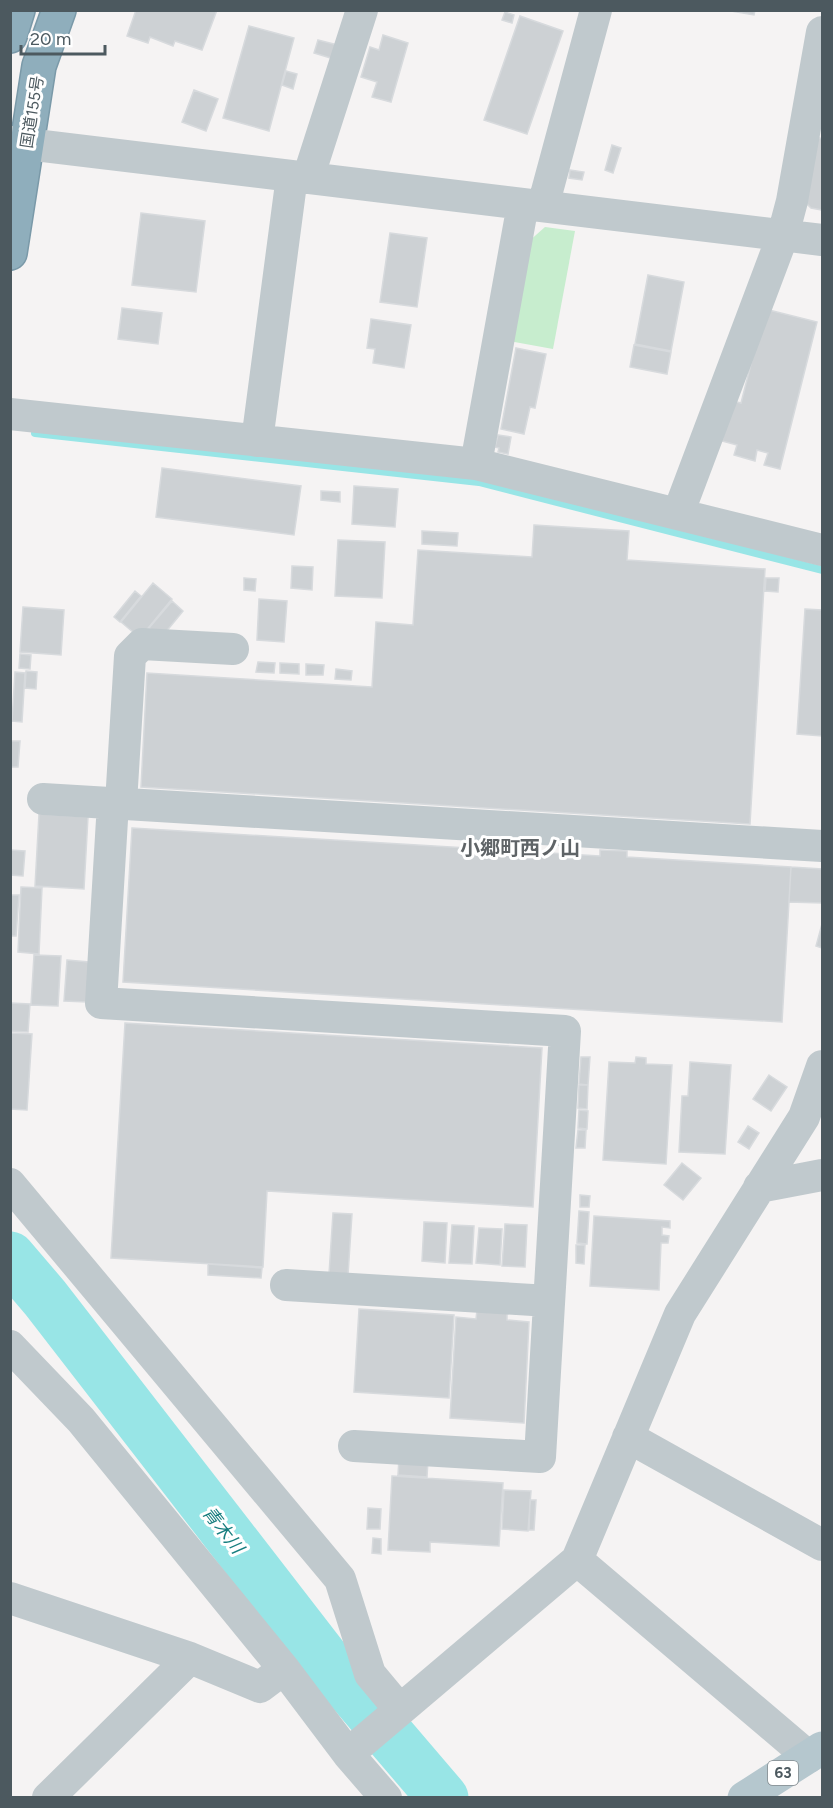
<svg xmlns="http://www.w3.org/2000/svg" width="833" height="1808" viewBox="0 0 833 1808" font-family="Figtree,'Noto Sans JP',sans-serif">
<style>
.green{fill:#c7edce}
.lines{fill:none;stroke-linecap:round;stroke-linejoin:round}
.stream{stroke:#98e5e6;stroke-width:8}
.river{stroke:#98e5e6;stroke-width:51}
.building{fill:#cdd1d4;stroke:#d7dadd;stroke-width:1.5}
.highway-casing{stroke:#7a99a8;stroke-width:36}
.minor{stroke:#c0c9cd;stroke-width:32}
.major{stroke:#b5c7ce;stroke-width:33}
.highway{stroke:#8faebc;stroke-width:33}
.labels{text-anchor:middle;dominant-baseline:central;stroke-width:6;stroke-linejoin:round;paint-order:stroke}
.shield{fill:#fff;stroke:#828b8f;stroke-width:1.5}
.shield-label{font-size:15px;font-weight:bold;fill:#4c595f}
.street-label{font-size:16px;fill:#4c595f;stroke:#fff}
.water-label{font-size:18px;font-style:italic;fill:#187e7f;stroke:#fff}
.quarter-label{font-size:20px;font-weight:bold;fill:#5f6467;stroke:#fff}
</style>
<rect width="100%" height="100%" fill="#f5f3f3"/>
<path class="green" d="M 545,227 L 575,231 L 553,349 L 509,341 L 527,243 Z"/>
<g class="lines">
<path class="stream" d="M 35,433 L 479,482 L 822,570"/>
<path class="river" d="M 10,1257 L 45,1298 L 326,1661 L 443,1798"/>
</g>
<path class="building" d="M 136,10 L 217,10 L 202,50 L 175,41 L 173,46 L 150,37 L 148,43 L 127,36 Z
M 725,10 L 755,10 L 754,15 Z
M 505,12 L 514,15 L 512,23 L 502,20 Z
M 520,16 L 563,31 L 527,134 L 484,120 Z
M 249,26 L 294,38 L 269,131 L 223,118 Z
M 383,35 L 408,43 L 391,102 L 372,97 L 377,82 L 361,77 L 370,47 L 379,50 Z
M 318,40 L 338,45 L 334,59 L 314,53 Z
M 286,71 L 297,74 L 293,89 L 282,85 Z
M 194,90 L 218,99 L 206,131 L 182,122 Z
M 815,136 L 822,139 L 822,210 L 811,208 L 802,199 Z
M 612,145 L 621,148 L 613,173 L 605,170 Z
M 570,170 L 584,172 L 582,180 L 569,178 Z
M 141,213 L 205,221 L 196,292 L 132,285 Z
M 390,233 L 427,238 L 417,307 L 380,302 Z
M 648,275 L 684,282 L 671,351 L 635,344 Z
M 122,308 L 162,313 L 158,344 L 118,339 Z
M 765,309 L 817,322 L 780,469 L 764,465 L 768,453 L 757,450 L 755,461 L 734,455 L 737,445 L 722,441 L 732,401 L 741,403 Z
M 371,319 L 411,325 L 404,368 L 373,363 L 375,349 L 367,348 Z
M 634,345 L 671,352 L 667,374 L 630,367 Z
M 516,348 L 546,354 L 535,408 L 530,407 L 524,434 L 501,429 Z
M 498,435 L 511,437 L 508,454 L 498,452 L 499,448 L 495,447 Z
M 162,468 L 301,486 L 294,535 L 156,517 Z
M 354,486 L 398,489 L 395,527 L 352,524 Z
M 321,491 L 340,492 L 340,502 L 321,500 Z
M 534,525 L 629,531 L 627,560 L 765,569 L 750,824 L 141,787 L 147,673 L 372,687 L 376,622 L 413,625 L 418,550 L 532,557 Z
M 422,531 L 458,533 L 457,546 L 422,544 Z
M 338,540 L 385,542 L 382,598 L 335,596 Z
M 292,566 L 313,567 L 312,590 L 291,588 Z
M 244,578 L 256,579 L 255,591 L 244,590 Z
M 766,578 L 779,578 L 778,592 L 765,591 Z
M 153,583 L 172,599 L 140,638 L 121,622 Z
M 135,591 L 141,596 L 120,622 L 114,617 Z
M 259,599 L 287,601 L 284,642 L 257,640 Z
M 172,601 L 183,611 L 161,638 L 149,628 Z
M 23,607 L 64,610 L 61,655 L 20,652 Z
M 805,609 L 822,610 L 822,736 L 797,734 Z
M 20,654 L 31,655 L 30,669 L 19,668 Z
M 258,662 L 275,663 L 274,673 L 256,672 Z
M 280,663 L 299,664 L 299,674 L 280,673 Z
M 306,664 L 324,665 L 323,675 L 306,675 Z
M 336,669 L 352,671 L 351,680 L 335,679 Z
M 26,671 L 37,672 L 36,689 L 25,688 Z
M 15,672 L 25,673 L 22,722 L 12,721 Z
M 10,741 L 20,741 L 18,767 L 10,767 Z
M 39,814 L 88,817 L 84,889 L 35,886 Z
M 132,828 L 600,856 L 600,850 L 627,851 L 627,857 L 791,867 L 782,1022 L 123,982 Z
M 10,850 L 25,851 L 23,876 L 10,875 Z
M 791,867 L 822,869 L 822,903 L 789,902 Z
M 21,887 L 42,888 L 39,954 L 18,952 Z
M 10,895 L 19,895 L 16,936 L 10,936 Z
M 822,924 L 822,948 L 816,946 Z
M 34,955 L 61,956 L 58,1006 L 31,1005 Z
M 67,960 L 89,962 L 87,1002 L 64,1001 Z
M 10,1003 L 30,1004 L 28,1032 L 10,1031 Z
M 125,1023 L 542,1048 L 533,1207 L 267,1191 L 263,1267 L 111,1258 Z
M 10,1033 L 32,1034 L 27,1110 L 10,1109 Z
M 581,1057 L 590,1057 L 588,1085 L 579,1084 Z
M 636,1057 L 646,1058 L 646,1064 L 672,1065 L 666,1164 L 603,1160 L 609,1062 L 635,1063 Z
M 690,1062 L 731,1065 L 725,1154 L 679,1152 L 682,1096 L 688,1096 Z
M 769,1075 L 787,1087 L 771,1111 L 753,1099 Z
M 579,1085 L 588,1085 L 587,1109 L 578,1108 Z
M 579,1110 L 588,1111 L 587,1129 L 578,1128 Z
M 748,1126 L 759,1133 L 749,1149 L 738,1142 Z
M 578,1130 L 586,1130 L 585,1148 L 576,1148 Z
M 682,1163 L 701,1178 L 683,1200 L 664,1185 Z
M 580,1195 L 590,1196 L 589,1207 L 580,1207 Z
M 579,1211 L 589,1212 L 587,1244 L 577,1243 Z
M 333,1213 L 352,1214 L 348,1275 L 329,1274 Z
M 594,1216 L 670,1221 L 670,1228 L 662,1227 L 662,1235 L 669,1236 L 668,1243 L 661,1243 L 659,1290 L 590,1286 Z
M 424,1222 L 447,1223 L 445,1263 L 422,1261 Z
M 505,1224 L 527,1225 L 525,1267 L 502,1266 Z
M 452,1225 L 474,1226 L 472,1264 L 449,1263 Z
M 479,1228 L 502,1229 L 500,1265 L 476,1263 Z
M 576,1245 L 585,1245 L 584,1264 L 576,1263 Z
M 208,1264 L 262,1268 L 261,1278 L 208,1275 Z
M 359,1309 L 454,1315 L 449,1398 L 354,1392 Z
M 477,1310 L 507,1312 L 507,1320 L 529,1322 L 524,1423 L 450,1418 L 456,1317 L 476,1319 Z
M 399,1458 L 428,1460 L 427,1477 L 398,1475 Z
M 392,1476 L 503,1483 L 499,1546 L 430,1542 L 430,1552 L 388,1550 Z
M 504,1490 L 531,1491 L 528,1531 L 502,1529 Z
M 530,1500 L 536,1500 L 534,1530 L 529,1530 Z
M 368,1508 L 381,1509 L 380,1529 L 367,1529 Z
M 373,1538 L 381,1539 L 381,1554 L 372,1553 Z"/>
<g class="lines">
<defs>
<path id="highway" d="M 10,36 L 18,10
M 10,253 L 39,66 L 59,10"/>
</defs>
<use href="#highway" class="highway-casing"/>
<path class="minor" d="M 10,142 L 822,240
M 308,178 L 362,10
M 543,206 L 596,10
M 10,414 L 476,464 L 822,550
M 257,441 L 292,176
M 476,464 L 523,204
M 678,514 L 783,235 L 792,201 L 822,32
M 43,799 L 822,846
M 113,803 L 101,1003 L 565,1031 L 540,1457 L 354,1446
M 121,803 L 130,656 L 142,644 L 233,649
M 10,1184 L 340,1579 L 370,1674 L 400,1710
M 759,1187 L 822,1175
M 286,1285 L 549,1301
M 10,1346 L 81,1420 L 284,1669 L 348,1754 L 386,1798
M 628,1437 L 822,1545
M 577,1560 L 809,1757
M 10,1598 L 190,1658 L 260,1687 L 284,1669
M 348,1754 L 577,1560 L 680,1314 L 804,1117 L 822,1066
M 48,1798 L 190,1658"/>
<path class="major" d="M 744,1798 L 822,1748"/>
<use href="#highway" class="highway"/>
</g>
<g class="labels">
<rect class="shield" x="768" y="1761" width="30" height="24" rx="4.5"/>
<g class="shield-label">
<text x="783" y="1773">63</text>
</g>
<g class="street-label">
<text transform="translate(32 112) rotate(-81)">国道155号</text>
</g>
<g class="water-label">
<text transform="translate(223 1530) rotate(52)">青木川</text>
</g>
<g class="quarter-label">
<text x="520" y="848">小郷町西ノ山</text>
</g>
</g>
<rect width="833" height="1808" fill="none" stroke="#4c595f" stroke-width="24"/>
<path d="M21 45v9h84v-9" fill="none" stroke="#4c595f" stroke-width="3"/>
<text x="30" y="45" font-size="18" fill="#4c595f" stroke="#ffffff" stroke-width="4.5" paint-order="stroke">20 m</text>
</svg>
